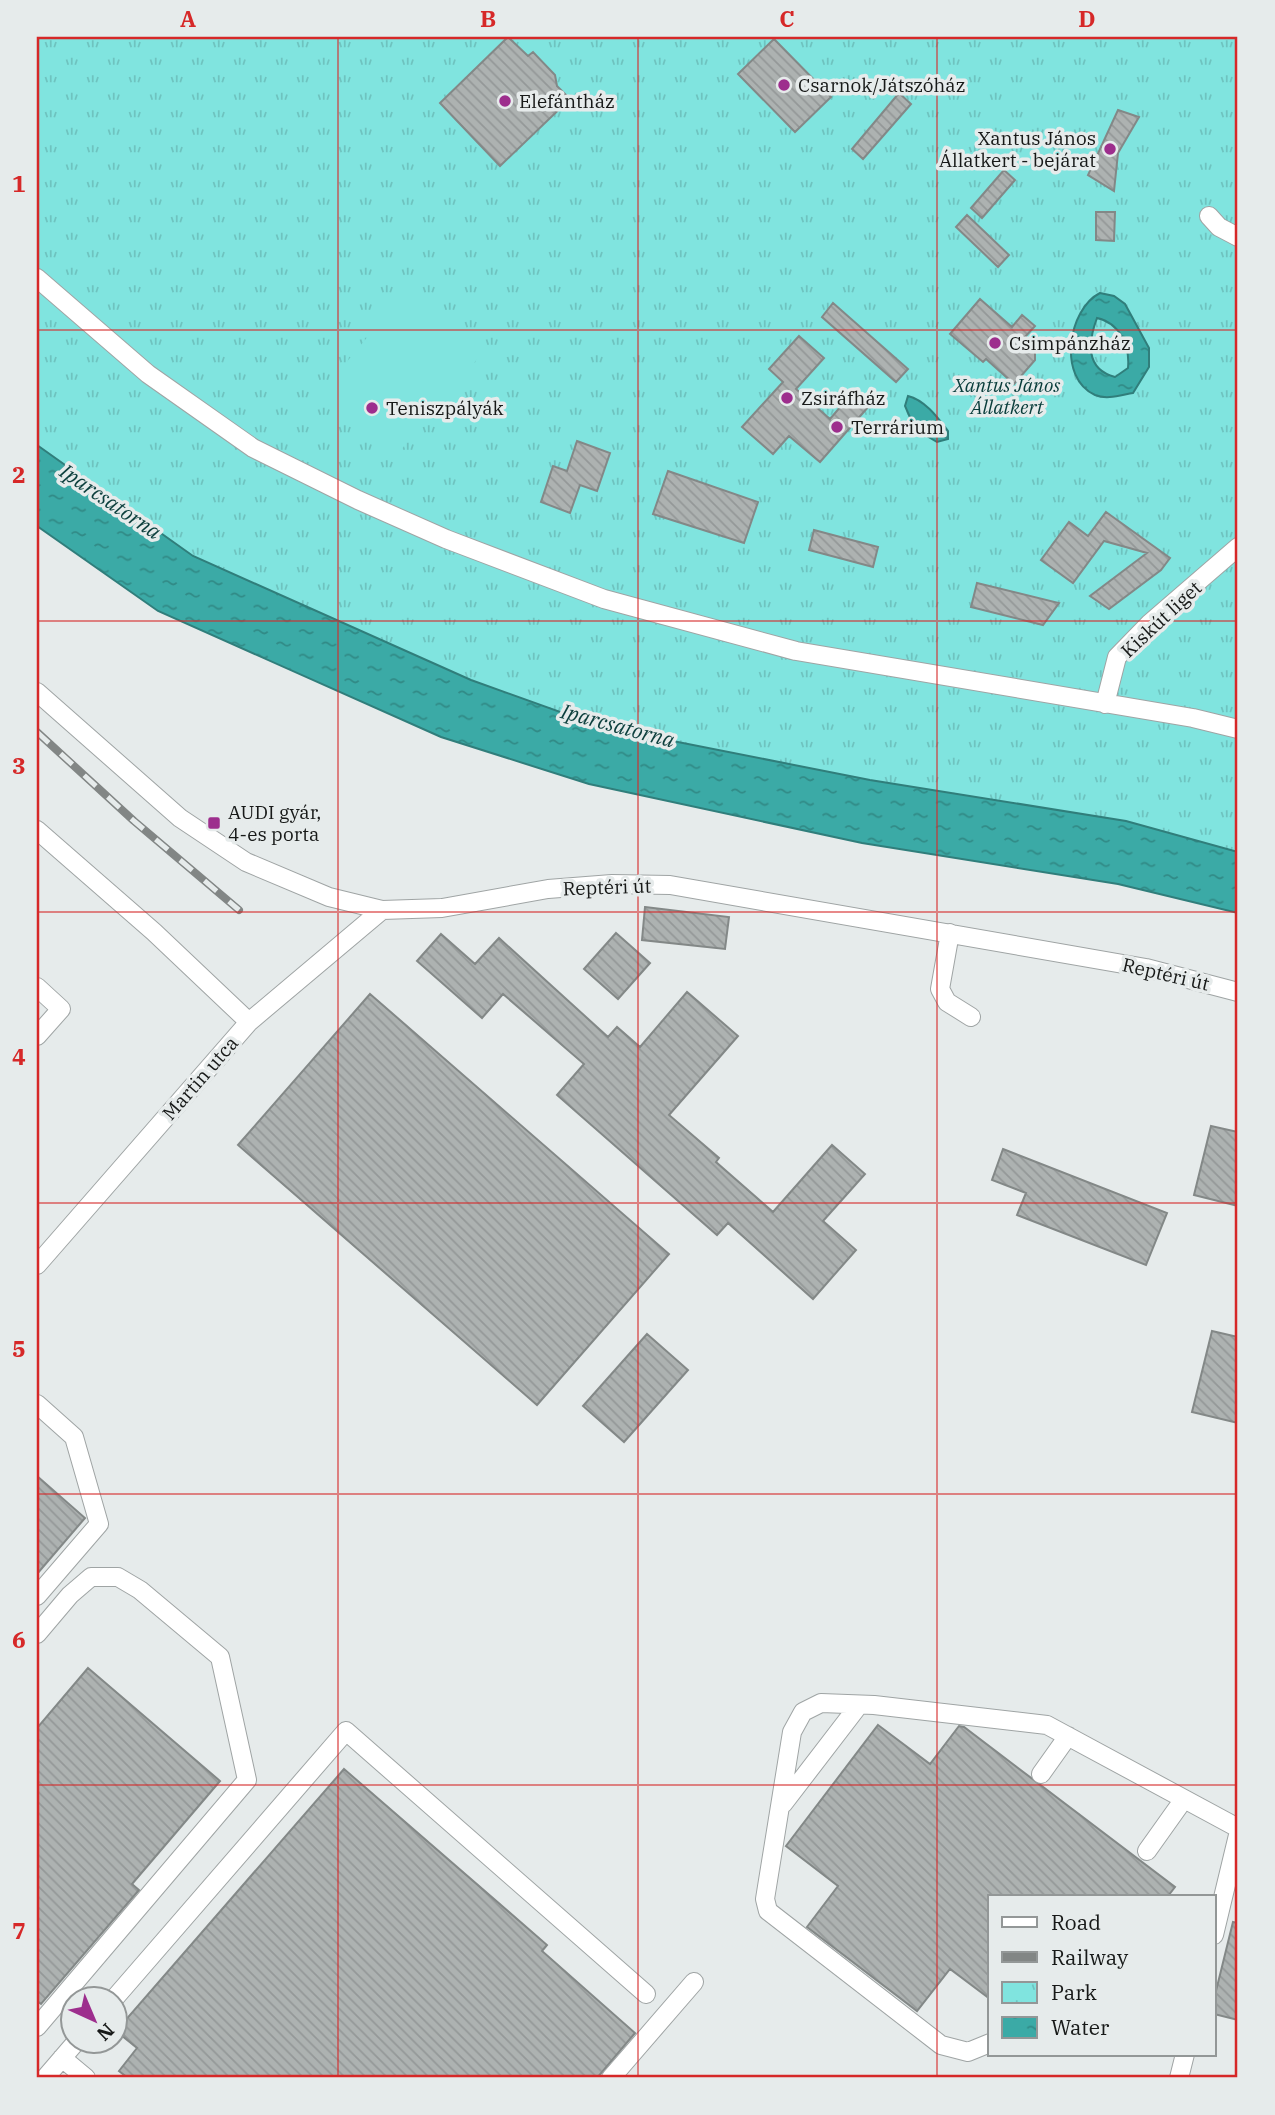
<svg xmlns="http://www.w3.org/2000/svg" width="1275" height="2115" viewBox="0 0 1275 2115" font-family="'IBM Plex Serif',serif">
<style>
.park{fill:url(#park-tufts)}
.garden{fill:#80e4df}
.water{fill:url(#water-ripples);stroke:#307e7b;stroke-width:2;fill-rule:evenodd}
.building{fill:url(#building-back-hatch);stroke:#838887;stroke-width:2}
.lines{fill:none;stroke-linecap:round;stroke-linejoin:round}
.minor-casing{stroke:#9fa4a4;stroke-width:20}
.minor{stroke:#fff;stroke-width:18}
.rail-casing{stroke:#828685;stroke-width:8}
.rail{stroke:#e6ebeb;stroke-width:5;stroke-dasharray:16;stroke-linecap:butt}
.grid{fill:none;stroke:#d62828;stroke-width:2;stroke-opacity:0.55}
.poi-dot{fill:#9d2e8d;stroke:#e6ebeb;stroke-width:2.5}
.labels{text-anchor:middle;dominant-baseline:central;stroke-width:7;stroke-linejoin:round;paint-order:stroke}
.poi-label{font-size:19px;fill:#171918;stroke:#e6ebeb;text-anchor:start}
.park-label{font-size:19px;font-style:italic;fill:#083c3a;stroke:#e6ebeb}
.street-label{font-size:19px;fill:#171918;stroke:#e6ebeb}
.water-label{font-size:21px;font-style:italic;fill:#0c3f3d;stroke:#e6ebeb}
.neatline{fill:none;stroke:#d62828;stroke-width:2.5}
.grid-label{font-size:23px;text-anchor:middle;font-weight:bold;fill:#d62828}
</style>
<defs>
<pattern id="park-tufts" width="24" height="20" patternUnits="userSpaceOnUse" patternTransform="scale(1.75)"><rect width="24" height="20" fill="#80e4df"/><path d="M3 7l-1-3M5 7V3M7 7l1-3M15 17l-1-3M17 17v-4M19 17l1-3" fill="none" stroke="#6ec3bf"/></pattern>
<pattern id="water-ripples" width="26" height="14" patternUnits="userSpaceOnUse" patternTransform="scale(1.75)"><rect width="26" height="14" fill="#3baaa6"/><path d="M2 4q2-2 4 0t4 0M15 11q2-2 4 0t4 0" fill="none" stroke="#318a86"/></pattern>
<pattern id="building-back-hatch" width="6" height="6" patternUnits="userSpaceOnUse" patternTransform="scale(1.75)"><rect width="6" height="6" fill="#adb2b1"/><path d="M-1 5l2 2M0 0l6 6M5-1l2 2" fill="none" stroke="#949898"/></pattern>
</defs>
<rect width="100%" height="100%" fill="#e6ebeb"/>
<path class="park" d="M 37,37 L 1238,37 L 1238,852 L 1126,821 L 870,780 L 602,727 L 471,680 L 193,556 L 37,445 Z"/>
<path class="garden" d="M 404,293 L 479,357 L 395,457 L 320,394 Z"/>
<path class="water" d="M 1100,293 L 1114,296 L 1125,304 L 1149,348 L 1149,367 L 1133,393 C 1121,395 1107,400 1095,395 C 1057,378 1068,309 1100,293 ZM 1097,318 C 1120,323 1130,346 1128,368 L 1115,377 C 1085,369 1088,342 1097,318 Z
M 908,396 C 925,400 938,418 948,431 L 948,439 L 937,442 L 915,429 L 905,406 Z
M 37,445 L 193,556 L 471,680 L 602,727 L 870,780 L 1126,821 L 1238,852 L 1238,913 L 1118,884 L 862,843 L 589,784 L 441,737 L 158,611 L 37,526 Z"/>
<path class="building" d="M 508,37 L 528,56 L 533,52 L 555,75 L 557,86 L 570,99 L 500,166 L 440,103 Z
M 774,39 L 831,97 L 795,132 L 738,74 Z
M 899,93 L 911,104 L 863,159 L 852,149 Z
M 1118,110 L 1139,117 L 1118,153 L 1114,191 L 1088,175 Z
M 1004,170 L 1015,180 L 982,218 L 971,208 Z
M 1096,212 L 1115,212 L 1114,241 L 1096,240 Z
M 967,215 L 1009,255 L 998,267 L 956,227 Z
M 980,299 L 1012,327 L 1022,315 L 1035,326 L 1024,338 L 1035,347 L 1035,360 L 1014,384 L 986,359 L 983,362 L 950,334 Z
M 833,303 L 908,369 L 896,382 L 822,317 Z
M 799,336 L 824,358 L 796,389 L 830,419 L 853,392 L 869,406 L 820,462 L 789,436 L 773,454 L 742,427 L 783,382 L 769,369 Z
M 577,441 L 610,453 L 597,491 L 580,485 L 570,513 L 541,502 L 553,466 L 567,471 Z
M 668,471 L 758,502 L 744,543 L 653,514 Z
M 1106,512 L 1170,558 L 1161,570 L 1109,609 L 1090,596 L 1147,553 L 1104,541 L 1073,583 L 1041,560 L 1069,522 L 1088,536 Z
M 814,530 L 878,547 L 873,567 L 809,550 Z
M 977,583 L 1059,603 L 1043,625 L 971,607 Z
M 645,907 L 729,917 L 725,949 L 642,940 Z
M 616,933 L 650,963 L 618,999 L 584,969 Z
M 441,934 L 475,964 L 499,938 L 608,1037 L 617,1027 L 640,1047 L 687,992 L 738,1036 L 669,1115 L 719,1158 L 716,1162 L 773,1212 L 832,1145 L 865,1174 L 823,1221 L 856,1250 L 813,1299 L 728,1223 L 717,1235 L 557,1095 L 584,1064 L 503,994 L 482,1018 L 417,961 Z
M 370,994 L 669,1254 L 537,1405 L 238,1145 Z
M 1211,1126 L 1238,1132 L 1238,1206 L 1194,1195 Z
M 1003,1149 L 1167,1213 L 1146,1265 L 1017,1215 L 1026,1193 L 992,1180 Z
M 1212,1331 L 1238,1337 L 1238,1423 L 1192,1412 Z
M 647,1334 L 688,1370 L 624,1442 L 583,1406 Z
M 37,1476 L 85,1518 L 37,1574 Z
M 88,1668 L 220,1781 L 132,1884 L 139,1890 L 41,2004 L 37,2001 L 37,1728 Z
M 878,1725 L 930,1764 L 959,1726 L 964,1727 L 1175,1887 L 1168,1896 L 990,1896 L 990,1999 L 950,1969 L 917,2011 L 807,1927 L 838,1886 L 786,1846 Z
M 344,1769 L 547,1945 L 542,1951 L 635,2033 L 597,2078 L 128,2078 L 119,2071 L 137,2048 L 116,2031 Z
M 1233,1922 L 1238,1923 L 1238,2020 L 1214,2014 L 1214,1999 Z"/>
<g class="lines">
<defs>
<path id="minor" d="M 1209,216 L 1219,227 L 1238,237
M 37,278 L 148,374 L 253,448 L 358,500 L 446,539 L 604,599 L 796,651 L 1193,718 L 1238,729
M 37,692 L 180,818 L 246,862 L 329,897 L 382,910 L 442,908 L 548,889 L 612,884 L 670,885 L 1146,968 L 1238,992
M 1105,704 L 1117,657 L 1150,623 L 1238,547
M 37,830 L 154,932 L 249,1022
M 950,933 L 940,989 L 947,1002 L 971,1017
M 37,987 L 61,1009 L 37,1036
M 37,1265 L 249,1022 L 382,910
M 37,1404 L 74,1437 L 99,1524 L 37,1596
M 37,1634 L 70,1595 L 91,1577 L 118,1577 L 140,1590 L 220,1657 L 247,1780 L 37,2027
M 1041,1774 L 1068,1736
M 783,1804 L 859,1705
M 1147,1851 L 1184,1799
M 1214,1935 L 1238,1835
M 113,2000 L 346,1731 L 646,1994
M 990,2043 L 968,2052 L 941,2045 L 768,1911 L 765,1899 L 792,1732 L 803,1712 L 821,1703 L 874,1705 L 1047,1725 L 1238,1828
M 62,2058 L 86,2078
M 45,2078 L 76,2042
M 611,2078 L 694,1982
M 1179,2078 L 1185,2054"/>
</defs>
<use href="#minor" class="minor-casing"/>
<use href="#minor" class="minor"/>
<defs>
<path id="rail" d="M 37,732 L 134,821 L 239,910"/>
</defs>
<use href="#rail" class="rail-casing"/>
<use href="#rail" class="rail"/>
</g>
<path class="grid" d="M 338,37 L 338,2078M 638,37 L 638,2078M 937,37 L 937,2078M 37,330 L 1238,330M 37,621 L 1238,621M 37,912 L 1238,912M 37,1203 L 1238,1203M 37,1494 L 1238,1494M 37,1785 L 1238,1785"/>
<g class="poi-dot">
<circle cx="784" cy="85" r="7"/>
<circle cx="505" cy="101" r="7"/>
<circle cx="1110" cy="149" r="7"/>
<circle cx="995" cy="343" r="7"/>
<circle cx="787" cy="398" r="7"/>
<circle cx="372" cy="408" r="7"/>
<circle cx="837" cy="427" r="7"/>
<rect x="207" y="816" width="14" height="14" rx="3.5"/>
</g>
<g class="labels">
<g class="poi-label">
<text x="798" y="85">Csarnok/Játszóház</text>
<text x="519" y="101">Elefántház</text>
<text x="1096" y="138" text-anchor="end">Xantus János<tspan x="1096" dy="22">Állatkert - bejárat</tspan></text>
<text x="1009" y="343">Csimpánzház</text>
<text x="801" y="398">Zsiráfház</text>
<text x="386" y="408">Teniszpályák</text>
<text x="851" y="427">Terrárium</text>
<text x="228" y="812">AUDI gyár,<tspan x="228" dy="22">4-es porta</tspan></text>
</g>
<g class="park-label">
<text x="1007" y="385">Xantus János<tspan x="1007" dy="22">Állatkert</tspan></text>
</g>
<g class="street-label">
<text transform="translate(1161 619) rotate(-43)">Kiskút liget</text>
<text transform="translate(607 887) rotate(-2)">Reptéri út</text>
<text transform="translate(1166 974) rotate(13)">Reptéri út</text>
<text transform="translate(200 1078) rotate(-49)">Martin utca</text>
</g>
<g class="water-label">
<text transform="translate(111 501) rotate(34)">Iparcsatorna</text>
<text transform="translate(618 725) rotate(15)">Iparcsatorna</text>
</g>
</g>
<rect width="1275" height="2115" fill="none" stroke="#e6ebeb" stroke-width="77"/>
<rect x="988" y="1895" width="228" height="161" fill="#e6ebeb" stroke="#939797" stroke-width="2"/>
<rect x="1002" y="1917" width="35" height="10" fill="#ffffff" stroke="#939797" stroke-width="2"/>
<text x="1051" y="1930" font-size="21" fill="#171918">Road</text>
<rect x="1002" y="1952" width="35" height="10" fill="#828685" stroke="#939797" stroke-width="2"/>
<text x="1051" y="1965" font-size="21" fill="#171918">Railway</text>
<rect x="1002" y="1982" width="35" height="21" fill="url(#park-tufts)" stroke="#939797" stroke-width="2"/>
<text x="1051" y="2000" font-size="21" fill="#171918">Park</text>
<rect x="1002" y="2017" width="35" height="21" fill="url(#water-ripples)" stroke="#939797" stroke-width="2"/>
<text x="1051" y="2035" font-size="21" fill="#171918">Water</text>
<g transform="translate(94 2020) rotate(136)"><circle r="33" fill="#e6ebeb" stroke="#939797" stroke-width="2"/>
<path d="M0-5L12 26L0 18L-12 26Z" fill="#9d2e8d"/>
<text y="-10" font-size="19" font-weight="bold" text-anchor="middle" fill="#171918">N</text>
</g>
<rect x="38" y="38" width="1198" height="2038" class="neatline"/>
<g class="grid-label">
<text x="188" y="27">A</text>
<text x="488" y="27">B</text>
<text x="787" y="27">C</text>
<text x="1087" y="27">D</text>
<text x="19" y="192">1</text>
<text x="19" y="483">2</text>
<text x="19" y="774">3</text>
<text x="19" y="1065">4</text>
<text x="19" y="1357">5</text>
<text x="19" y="1648">6</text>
<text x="19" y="1939">7</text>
</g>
</svg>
